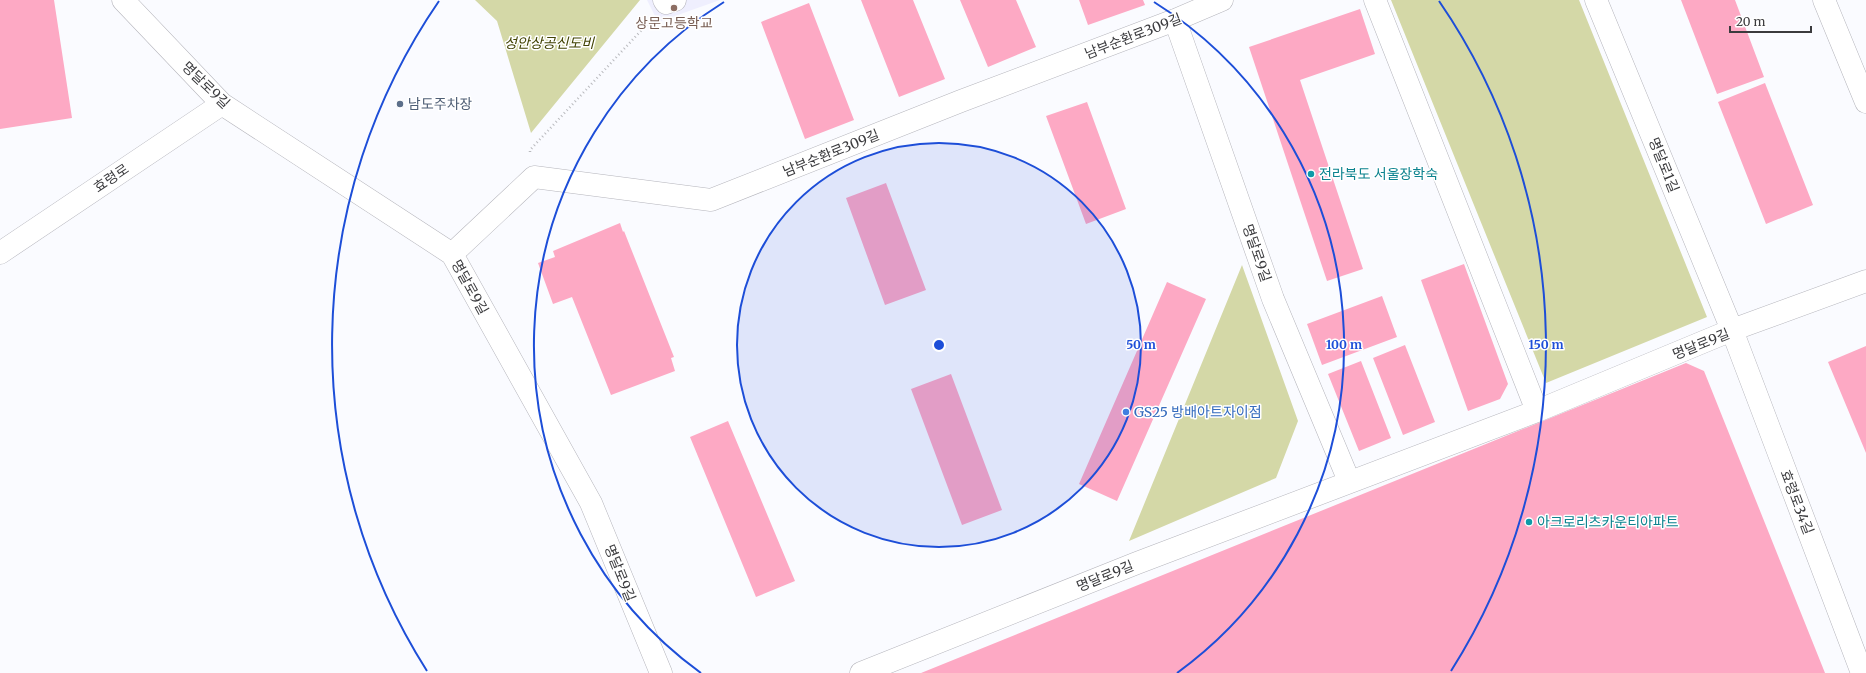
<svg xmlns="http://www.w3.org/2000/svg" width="1866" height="673" viewBox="0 0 1866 673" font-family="Merriweather,'Noto Sans KR',serif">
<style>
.built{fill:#efeffe}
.green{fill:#d4d8a7}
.building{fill:#fda9c4}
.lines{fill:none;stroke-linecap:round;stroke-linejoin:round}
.minor-casing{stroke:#b5b5bc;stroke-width:23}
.path{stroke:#b9babe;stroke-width:2.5;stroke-dasharray:1 3;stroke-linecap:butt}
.minor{stroke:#fff;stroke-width:22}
.ring{fill:none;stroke:#1d4ed8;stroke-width:2}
.education-dot{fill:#8d6e63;stroke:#fff;stroke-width:1.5}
.service-dot{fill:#5c6f8a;stroke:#fff;stroke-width:1.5}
.culture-dot{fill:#0f9aa8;stroke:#fff;stroke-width:1.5}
.shop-dot{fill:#3f7fe0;stroke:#fff;stroke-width:1.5}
.labels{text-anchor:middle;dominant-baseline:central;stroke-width:3;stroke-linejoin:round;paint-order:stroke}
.education-label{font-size:14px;fill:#785e54;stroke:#fff}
.street-label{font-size:14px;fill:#3b3b3e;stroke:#fff}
.park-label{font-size:14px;font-style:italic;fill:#414303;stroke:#fff}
.service-label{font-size:14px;fill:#4e5e75;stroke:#fff;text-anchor:start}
.culture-label{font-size:14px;fill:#0d838f;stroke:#fff;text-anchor:start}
.shop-label{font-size:14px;fill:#366cbe;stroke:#fff;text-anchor:start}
.centre{fill:#1d4ed8;stroke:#fff;stroke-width:2}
.ring-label{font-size:12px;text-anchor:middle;font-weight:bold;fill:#1d4ed8;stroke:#fff;stroke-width:3;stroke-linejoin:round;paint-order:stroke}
</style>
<rect width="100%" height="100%" fill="#fafbff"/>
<path class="built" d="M 647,0 L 720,0 L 658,22 Z"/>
<path class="green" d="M 475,0 L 640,0 L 531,133 L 497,21 Z
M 1391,0 L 1579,0 L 1707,317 L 1546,383 Z
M 1242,265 L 1298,421 L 1276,478 L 1129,541 Z"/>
<path class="building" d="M 0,0 L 54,0 L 72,118 L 0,129 Z
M 861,0 L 913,0 L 945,79 L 899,97 Z
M 960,0 L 1016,0 L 1036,47 L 988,67 Z
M 1079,0 L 1143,0 L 1145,5 L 1088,25 Z
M 1681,0 L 1735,0 L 1764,77 L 1717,94 Z
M 809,3 L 854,120 L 805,139 L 761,22 Z
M 1360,9 L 1375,54 L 1300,80 L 1363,269 L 1327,281 L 1249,47 Z
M 1765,83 L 1813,205 L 1766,224 L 1718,102 Z
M 1087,102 L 1126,209 L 1086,224 L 1046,116 Z
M 886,183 L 926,290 L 885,305 L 846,198 Z
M 620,223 L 623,232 L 624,231 L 674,357 L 671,358 L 675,371 L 611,395 L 572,297 L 553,304 L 538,263 L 555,257 L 553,251 Z
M 1464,264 L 1508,384 L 1500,399 L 1468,411 L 1421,280 Z
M 1167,282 L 1206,299 L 1117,501 L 1079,484 Z
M 1382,296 L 1397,337 L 1322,365 L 1307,324 Z
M 1405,345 L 1435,422 L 1403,435 L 1373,358 Z
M 1866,346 L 1866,453 L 1828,362 Z
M 1361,361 L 1391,438 L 1359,451 L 1328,374 Z
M 1686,363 L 1704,371 L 1825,673 L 921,673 Z
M 951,374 L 1002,510 L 962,525 L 911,389 Z
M 728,421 L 795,581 L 756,597 L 690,437 Z"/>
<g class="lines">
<defs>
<path id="minor" d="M 123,0 L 222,104 L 452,254 L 591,503 L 661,673
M 664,0 L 666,3 L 675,0
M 1375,0 L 1537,411
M 1596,0 L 1732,330 L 1862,673
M 1824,0 L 1866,102
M 1175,20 L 1273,299 L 1349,481
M 0,253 L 222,104
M 452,254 L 534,177 L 711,200 L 961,101 L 1175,20 L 1222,0
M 861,673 L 1137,563 L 1537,411 L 1732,330 L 1866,281"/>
</defs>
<use href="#minor" class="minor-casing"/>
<path class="path" d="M 530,152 L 530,150 L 650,21"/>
<use href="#minor" class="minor"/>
</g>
<circle cx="939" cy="345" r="202" fill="#1d4ed8" fill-opacity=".12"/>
<g class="ring">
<circle cx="939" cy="345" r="202"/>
<path d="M701 673A405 405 0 0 1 724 2M1154 2A405 405 0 0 1 1177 673"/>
<path d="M427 671A607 607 0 0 1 439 1M1439 1A607 607 0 0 1 1451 671"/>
</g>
<circle class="education-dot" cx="674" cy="8" r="4"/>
<circle class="service-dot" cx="400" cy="104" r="4"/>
<g class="culture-dot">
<circle cx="1311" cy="174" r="4"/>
<circle cx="1529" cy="522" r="4"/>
</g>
<circle class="shop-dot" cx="1126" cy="412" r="4"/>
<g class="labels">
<g class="education-label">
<text x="674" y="23">상문고등학교</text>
</g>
<g class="street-label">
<text transform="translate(1133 36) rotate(-21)">남부순환로309길</text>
<text transform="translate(206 85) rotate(44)">명달로9길</text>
<text transform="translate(831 153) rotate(-22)">남부순환로309길</text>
<text transform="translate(1664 165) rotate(68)">명달로1길</text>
<text transform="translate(111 178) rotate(-34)">효령로</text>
<text transform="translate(1257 253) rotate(71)">명달로9길</text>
<text transform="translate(470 287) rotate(61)">명달로9길</text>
<text transform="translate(1701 344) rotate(-22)">명달로9길</text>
<text transform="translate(1797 502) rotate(69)">효령로34길</text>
<text transform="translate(620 573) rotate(68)">명달로9길</text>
<text transform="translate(1105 576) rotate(-22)">명달로9길</text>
</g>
<g class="park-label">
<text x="549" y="43">성안상공신도비</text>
</g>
<g class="service-label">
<text x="408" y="104">남도주차장</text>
</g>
<g class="culture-label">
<text x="1319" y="174">전라북도 서울장학숙</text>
<text x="1537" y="522">아크로리츠카운티아파트</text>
</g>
<g class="shop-label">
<text x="1134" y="412">GS25 방배아트자이점</text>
</g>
</g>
<circle cx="939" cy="345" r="6" class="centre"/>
<g class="ring-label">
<text x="1141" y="349">50 m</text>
<text x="1344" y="349">100 m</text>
<text x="1546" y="349">150 m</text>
</g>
<path d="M1730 26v6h81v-6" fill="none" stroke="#3b3b3e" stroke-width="2"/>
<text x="1736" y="26" font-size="12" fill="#3b3b3e" stroke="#ffffff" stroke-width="3" paint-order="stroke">20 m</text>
</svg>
